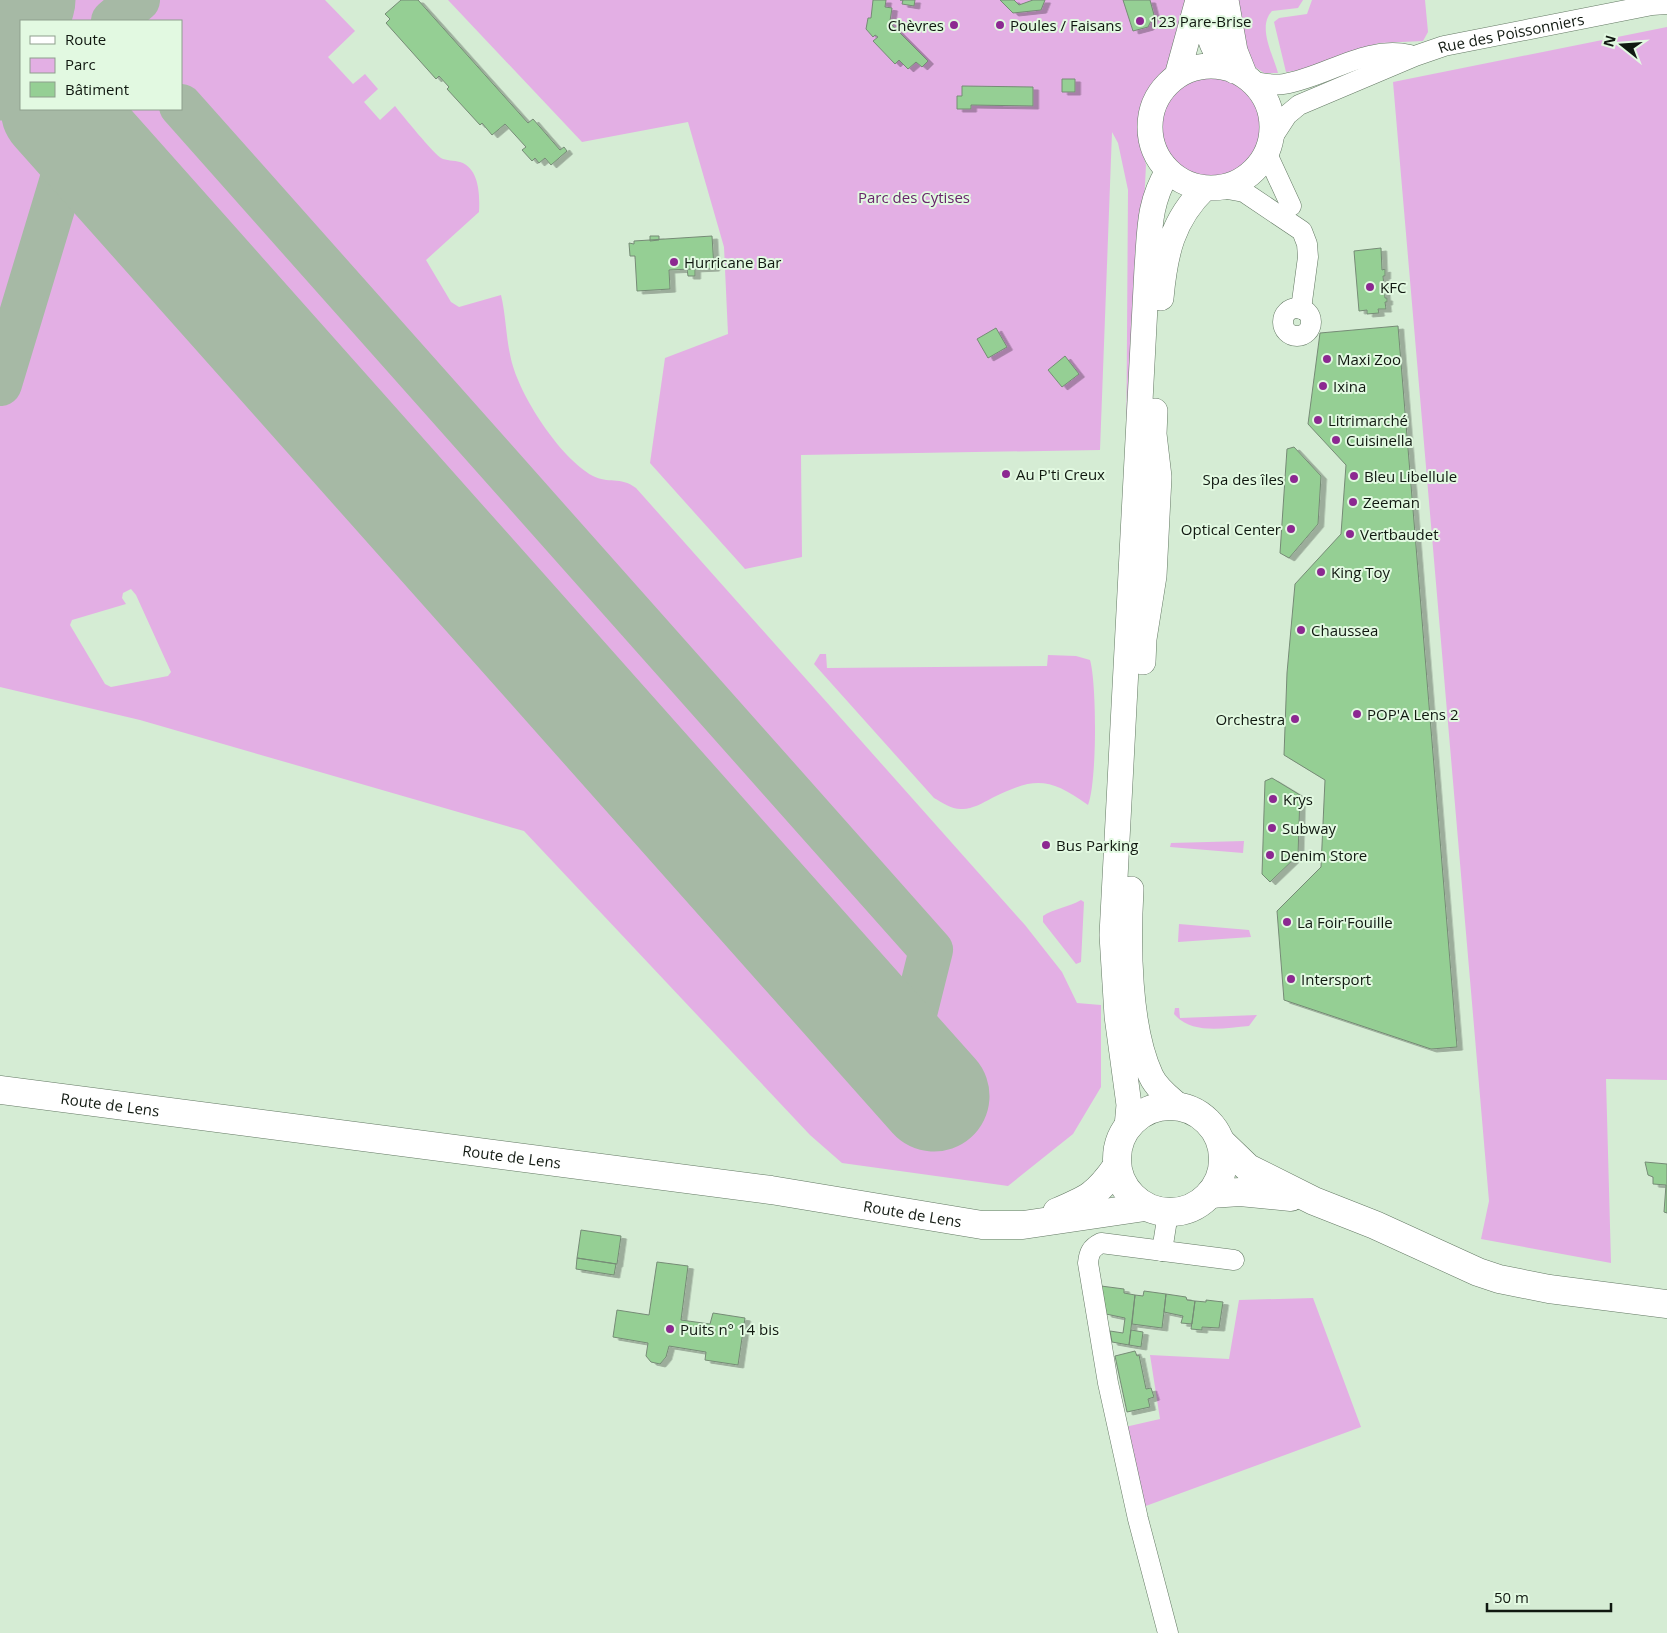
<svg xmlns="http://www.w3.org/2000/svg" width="1667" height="1633" viewBox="0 0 1667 1633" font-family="'Open Sans',sans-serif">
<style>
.green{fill:#e3afe4;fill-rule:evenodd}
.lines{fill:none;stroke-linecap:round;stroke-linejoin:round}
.taxiway{stroke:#a6b9a5;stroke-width:44}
.runway{stroke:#a6b9a5;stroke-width:111}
.building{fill:#95cf94;stroke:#768b76;filter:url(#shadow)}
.minor-casing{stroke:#637863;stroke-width:21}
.tertiary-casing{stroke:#637863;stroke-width:26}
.secondary-casing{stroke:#637863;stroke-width:29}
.minor{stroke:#fff;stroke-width:20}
.tertiary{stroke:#fff;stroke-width:25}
.secondary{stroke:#fff;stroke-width:28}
.poi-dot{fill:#8c2991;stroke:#e2f9e1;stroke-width:2}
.labels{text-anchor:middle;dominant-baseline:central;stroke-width:4;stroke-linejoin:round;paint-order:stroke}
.poi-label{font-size:15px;fill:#101810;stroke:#e2f9e1;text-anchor:start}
.street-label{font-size:15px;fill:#101810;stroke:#e2f9e1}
.park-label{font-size:15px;fill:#67246a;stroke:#e2f9e1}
</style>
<defs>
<filter id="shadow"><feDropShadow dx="5.5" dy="3" stdDeviation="0" flood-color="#0004"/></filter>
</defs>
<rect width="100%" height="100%" fill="#d5ecd4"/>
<path class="green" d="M 0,0 L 325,0 L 355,31 L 328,57 L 353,84 L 365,74 L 378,89 L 364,102 L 380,120 L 395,106 C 402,115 434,154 441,158 C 446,161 454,160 460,162 C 479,168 480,194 479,212 L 426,260 L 451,302 L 459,307 L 501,295 C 506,316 506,338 511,359 C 519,395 560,458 593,476 C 608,484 620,476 636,488 L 1025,925 L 1062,972 L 1077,1003 L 1101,1005 L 1101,1087 L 1073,1134 L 1008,1186 L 842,1163 L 810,1135 L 524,831 L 140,720 L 0,687 ZM 181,21 L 181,109 L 21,109 L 21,21 ZM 131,589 L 136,595 L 171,672 L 168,676 L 111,687 L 105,684 L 70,625 L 72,620 L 126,604 L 122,598 L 123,593 Z
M 448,0 L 1188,0 L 1174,65 L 1156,82 L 1142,105 L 1138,124 L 1140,143 L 1146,165 L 1130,481 L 1126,480 L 1128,190 L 1118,143 L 1112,132 L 1100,450 L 801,455 L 802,557 L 745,569 L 650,463 L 665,358 L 728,334 L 724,247 L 688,122 L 582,142 Z
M 1230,0 L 1303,0 L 1298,8 L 1272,11 C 1257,27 1273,54 1278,73 L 1264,73 L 1252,65 Z
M 1312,0 L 1425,0 L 1428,32 L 1423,41 L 1379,43 L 1301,70 L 1286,72 L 1274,22 L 1279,18 L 1307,14 Z
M 1667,27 L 1667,1080 L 1606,1079 L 1611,1263 L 1481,1239 L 1489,1201 L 1393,82 Z
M1160 128a50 50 0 1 1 100 0a50 50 0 1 1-100 0Z
M 820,654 L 826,654 L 827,668 L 1047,666 L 1048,655 L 1076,656 L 1090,660 C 1097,684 1097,783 1088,805 C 1049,777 1034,777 992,798 C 983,803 972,809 963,809 C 952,810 943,803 934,798 L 814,664 Z
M 1244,841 L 1243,853 L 1170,847 L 1171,843 Z
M 1081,900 L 1084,902 L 1081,962 L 1076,964 L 1043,922 L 1043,916 C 1053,909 1069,907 1081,900 Z
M 1179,924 L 1249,930 L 1251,937 L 1178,942 Z
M 1175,1008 L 1179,1008 L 1180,1018 L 1257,1015 L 1249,1026 C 1224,1028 1192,1035 1174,1014 Z
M 1313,1298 L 1361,1427 L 1143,1507 L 1125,1427 L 1160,1419 L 1150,1355 L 1229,1359 L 1239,1300 Z"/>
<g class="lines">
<path class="taxiway" d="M 113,21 L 138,0
M 181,106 L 931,950 L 903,1062
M 0,384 L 83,109"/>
<path class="runway" d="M 0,65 L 20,0
M 56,109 L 934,1096"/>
</g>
<path class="building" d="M 401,0 L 418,0 L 528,123 L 533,119 L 560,150 L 564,147 L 567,151 L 551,165 L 545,158 L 539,163 L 535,158 L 532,161 L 522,150 L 526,147 L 505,124 L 492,135 L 482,123 L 480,125 L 447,89 L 449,87 L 439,76 L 436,79 L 386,23 L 390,19 L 385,14 Z
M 873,0 L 886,0 L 885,7 L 892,8 L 890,21 L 892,25 L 928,61 L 922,67 L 916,62 L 908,69 L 899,60 L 895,64 L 873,41 L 878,37 L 875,35 L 873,37 L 866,29 L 868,18 L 871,18 Z
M 900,0 L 915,0 L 914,6 L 902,4 L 903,0 Z
M 1000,0 L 1014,0 L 1019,5 L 1033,0 L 1045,0 L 1041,10 L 1013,13 Z
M 1123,0 L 1150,0 L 1154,15 L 1148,27 L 1133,31 Z
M 1062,79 L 1075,79 L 1075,92 L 1062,92 Z
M 962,86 L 1033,87 L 1033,106 L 971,105 L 971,109 L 957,109 L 957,96 L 962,96 Z
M 650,236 L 659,236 L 659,240 L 650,241 Z
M 712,236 L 714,268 L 669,270 L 670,289 L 637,291 L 635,256 L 630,256 L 629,243 L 634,244 L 634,241 Z
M 1381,248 L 1382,270 L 1385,269 L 1385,276 L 1383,276 L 1385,298 L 1387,298 L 1387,302 L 1385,302 L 1386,309 L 1378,309 L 1379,313 L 1367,314 L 1367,310 L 1359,311 L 1354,251 Z
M 687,269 L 695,269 L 695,276 L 688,276 Z
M 1398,326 L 1457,1047 L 1431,1049 L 1284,1000 L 1277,911 L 1321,867 L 1325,780 L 1284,755 L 1287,673 L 1295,584 L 1341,534 L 1346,465 L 1308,424 L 1320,333 Z
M 996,328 L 1007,347 L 988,358 L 977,339 Z
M 1065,356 L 1079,374 L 1062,387 L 1048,370 Z
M 1294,447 L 1321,476 L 1318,524 L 1289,558 L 1280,553 L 1287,449 Z
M 1272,778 L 1300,795 L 1298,855 L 1270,882 L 1262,874 L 1265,781 Z
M 1645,1162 L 1667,1164 L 1667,1213 L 1664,1212 L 1666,1185 L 1653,1184 L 1653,1177 L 1648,1175 Z
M 581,1230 L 621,1236 L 617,1264 L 577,1258 Z
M 577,1258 L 616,1264 L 614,1275 L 576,1269 Z
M 657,1262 L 688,1266 L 681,1320 L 710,1324 L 713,1313 L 745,1318 L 738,1365 L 705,1360 L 706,1352 L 669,1346 L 666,1357 L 660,1364 L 651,1362 L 646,1356 L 648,1343 L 613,1337 L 617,1310 L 649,1315 Z
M 1101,1286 L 1124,1289 L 1124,1293 L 1135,1295 L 1129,1345 L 1112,1342 L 1110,1331 L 1123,1333 L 1125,1318 L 1106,1314 Z
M 1144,1291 L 1166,1294 L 1162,1328 L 1132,1324 L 1135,1295 L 1143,1296 Z
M 1166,1294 L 1186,1297 L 1187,1300 L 1195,1301 L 1192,1324 L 1181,1323 L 1183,1316 L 1164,1312 Z
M 1206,1300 L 1223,1302 L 1219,1328 L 1202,1327 L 1202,1330 L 1191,1329 L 1195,1301 L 1206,1302 Z
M 1131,1330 L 1143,1332 L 1141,1347 L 1129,1345 Z
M 1135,1351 L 1137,1356 L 1139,1355 L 1146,1389 L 1151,1388 L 1154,1397 L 1148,1399 L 1150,1407 L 1127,1412 L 1115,1356 Z"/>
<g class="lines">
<defs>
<g id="minor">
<path d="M 1253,82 C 1263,83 1273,86 1284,84 C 1327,77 1365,45 1410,55"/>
<path id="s1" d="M 1272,138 L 1287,115 L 1299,105 L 1415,56 L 1444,46 L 1652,5 L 1667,4"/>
<path d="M 1267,154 L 1291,206"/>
<path d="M 1222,188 L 1244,192 L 1302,231 L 1307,244 L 1308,257 L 1301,309"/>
<circle cx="1297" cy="322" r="14"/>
<path d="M 1162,1251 L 1168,1213"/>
<path d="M 1168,1633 L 1138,1519 L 1108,1383 L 1088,1263 C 1089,1253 1091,1248 1101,1243 L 1234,1260"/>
</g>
<path id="tertiary" d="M 1206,0 C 1207,32 1208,50 1234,71
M 1226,0 L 1235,51 L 1245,76
M1150 127a61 61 0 1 1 122 0a61 61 0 1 1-122 0Z
M 1177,76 L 1198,0
M 1161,298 C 1165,254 1172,220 1205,188
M 1143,662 L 1144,639 L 1154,576 L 1159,477 L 1154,434 L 1155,411
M 1131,889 C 1128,943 1128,1027 1151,1076 C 1157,1089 1170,1098 1180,1107
M 1127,1127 L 1129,1105 L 1117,1016 L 1112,935 L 1147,268 C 1150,231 1148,204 1168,171"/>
<g id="secondary">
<path id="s2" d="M 0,1090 L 771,1190 L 982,1225 L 1023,1225 L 1145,1207"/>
<circle cx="1170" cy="1159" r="53"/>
<path d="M 1221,1142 L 1248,1168 L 1314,1201 L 1375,1225 L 1478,1272 L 1499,1279 L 1549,1289 L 1667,1304"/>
<path d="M 1210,1194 L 1240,1192 L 1291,1197"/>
<path d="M 1057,1212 C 1088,1199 1097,1195 1117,1166"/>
</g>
</defs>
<use href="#minor" class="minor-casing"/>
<use href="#tertiary" class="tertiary-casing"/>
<use href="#secondary" class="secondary-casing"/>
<use href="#minor" class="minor"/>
<use href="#tertiary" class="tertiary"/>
<use href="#secondary" class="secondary"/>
</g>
<g class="poi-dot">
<circle cx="1140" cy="21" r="5"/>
<circle cx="954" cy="25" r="5"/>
<circle cx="1000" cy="25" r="5"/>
<circle cx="674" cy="262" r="5"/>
<circle cx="1370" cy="287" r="5"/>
<circle cx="1327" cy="359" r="5"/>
<circle cx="1323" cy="386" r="5"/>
<circle cx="1318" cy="420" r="5"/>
<circle cx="1336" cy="440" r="5"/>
<circle cx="1006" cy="474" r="5"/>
<circle cx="1354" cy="476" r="5"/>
<circle cx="1294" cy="479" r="5"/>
<circle cx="1353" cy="502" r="5"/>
<circle cx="1291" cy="529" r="5"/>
<circle cx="1350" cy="534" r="5"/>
<circle cx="1321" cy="572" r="5"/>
<circle cx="1301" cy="630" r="5"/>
<circle cx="1357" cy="714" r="5"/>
<circle cx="1295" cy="719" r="5"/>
<circle cx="1273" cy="799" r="5"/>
<circle cx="1272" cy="828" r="5"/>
<circle cx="1046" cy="845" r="5"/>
<circle cx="1270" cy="855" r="5"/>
<circle cx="1287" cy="922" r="5"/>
<circle cx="1291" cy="979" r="5"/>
<circle cx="670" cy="1329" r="5"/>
</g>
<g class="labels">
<g class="poi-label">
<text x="1150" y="21">123 Pare-Brise</text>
<text x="944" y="25" text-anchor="end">Chèvres</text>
<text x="1010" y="25">Poules / Faisans</text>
<text x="684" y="262">Hurricane Bar</text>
<text x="1380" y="287">KFC</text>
<text x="1337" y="359">Maxi Zoo</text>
<text x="1333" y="386">Ixina</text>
<text x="1328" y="420">Litrimarché</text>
<text x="1346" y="440">Cuisinella</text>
<text x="1016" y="474">Au P'ti Creux</text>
<text x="1364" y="476">Bleu Libellule</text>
<text x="1284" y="479" text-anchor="end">Spa des îles</text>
<text x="1363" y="502">Zeeman</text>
<text x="1281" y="529" text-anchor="end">Optical Center</text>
<text x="1360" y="534">Vertbaudet</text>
<text x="1331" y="572">King Toy</text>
<text x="1311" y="630">Chaussea</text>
<text x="1367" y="714">POP'A Lens 2</text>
<text x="1285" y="719" text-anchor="end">Orchestra</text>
<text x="1283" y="799">Krys</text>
<text x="1282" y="828">Subway</text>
<text x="1056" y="845">Bus Parking</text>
<text x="1280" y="855">Denim Store</text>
<text x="1297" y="922">La Foir'Fouille</text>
<text x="1301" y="979">Intersport</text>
<text x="680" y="1329">Puits n° 14 bis</text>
</g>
<g class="street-label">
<text stroke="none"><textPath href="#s1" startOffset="268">Rue des Poissonniers</textPath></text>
<text stroke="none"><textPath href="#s2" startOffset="111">Route de Lens</textPath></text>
<text stroke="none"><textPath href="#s2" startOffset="516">Route de Lens</textPath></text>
<text stroke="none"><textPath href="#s2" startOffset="921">Route de Lens</textPath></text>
</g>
<g class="park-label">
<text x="914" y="197">Parc des Cytises</text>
</g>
</g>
<rect x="20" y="20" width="162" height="90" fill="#e2f9e1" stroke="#8e9f8d"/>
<rect x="30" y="36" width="25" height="8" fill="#ffffff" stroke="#8e9f8d"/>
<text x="65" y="45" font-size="15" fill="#101810">Route</text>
<rect x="30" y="58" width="25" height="15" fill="#e3afe4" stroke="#8e9f8d"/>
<text x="65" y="70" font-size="15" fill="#101810">Parc</text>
<rect x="30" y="82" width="25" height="15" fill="#95cf94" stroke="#8e9f8d"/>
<text x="65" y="95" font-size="15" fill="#101810">Bâtiment</text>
<g transform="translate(1622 45) rotate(287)" stroke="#e2f9e1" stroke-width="4" paint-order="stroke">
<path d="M0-4L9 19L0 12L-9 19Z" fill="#101810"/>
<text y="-8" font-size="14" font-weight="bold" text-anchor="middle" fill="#101810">N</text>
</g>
<path d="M1487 1603v8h124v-8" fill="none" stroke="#101810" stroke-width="2.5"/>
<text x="1494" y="1603" font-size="15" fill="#101810" stroke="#e2f9e1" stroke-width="4" paint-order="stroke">50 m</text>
</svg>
